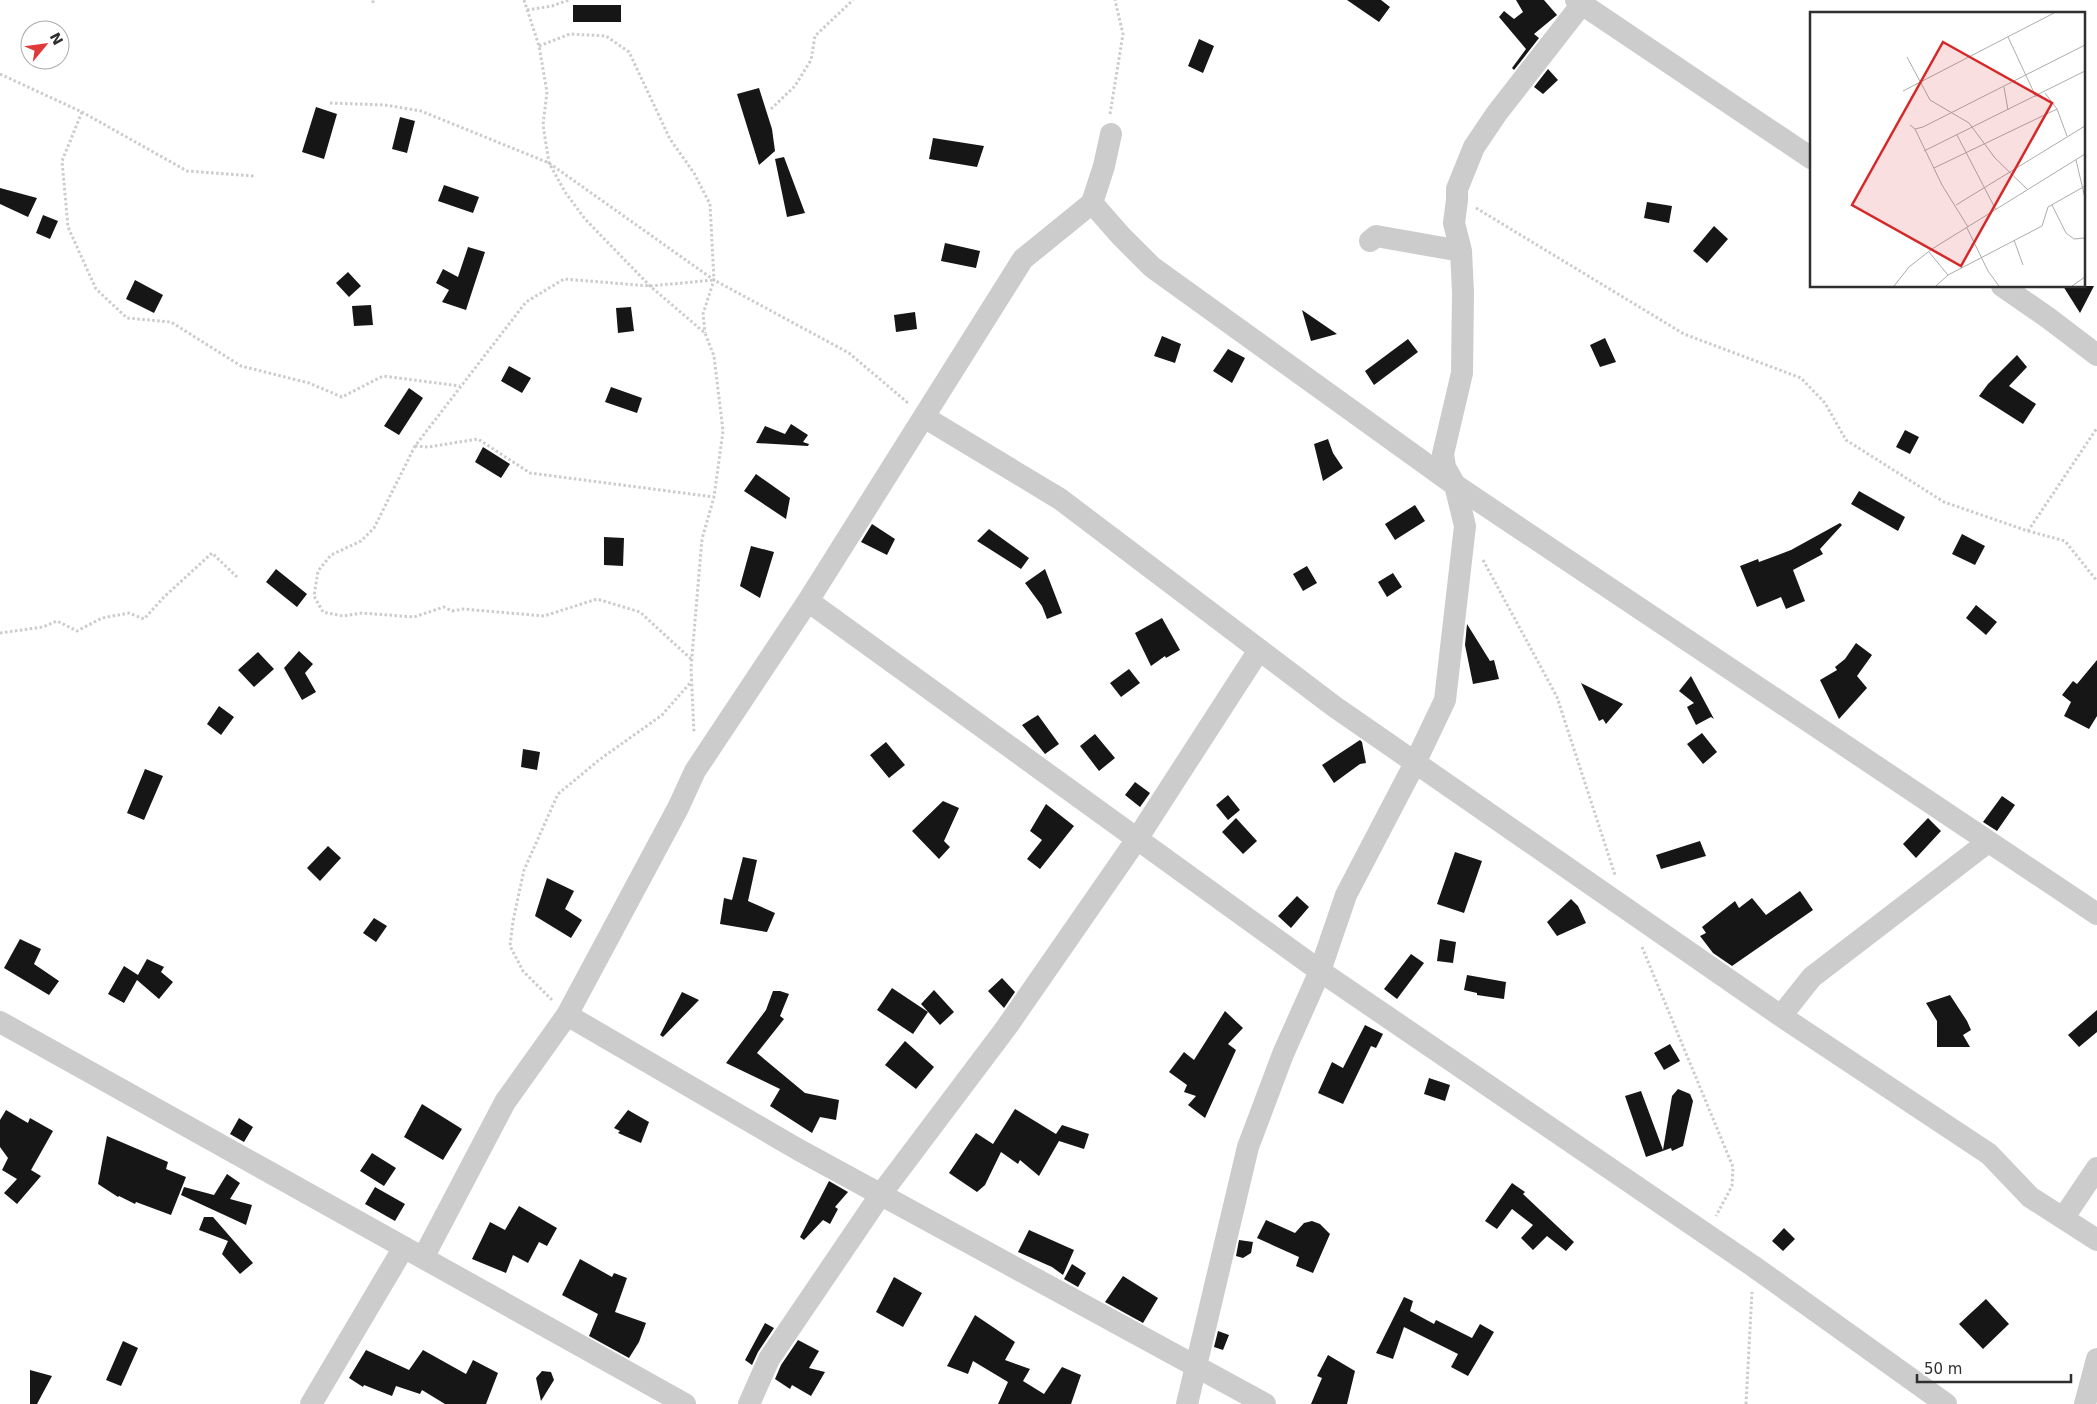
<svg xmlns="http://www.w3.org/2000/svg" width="2097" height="1404" viewBox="0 0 2097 1404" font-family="'DejaVu Sans',sans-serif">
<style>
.building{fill:#161616}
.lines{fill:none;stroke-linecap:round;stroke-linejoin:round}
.path{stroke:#ccc;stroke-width:3;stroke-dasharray:2.5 2.5;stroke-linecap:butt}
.minor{stroke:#ccc;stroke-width:22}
.inset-road{fill:none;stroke:#acacac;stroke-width:1}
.view{fill:#d62828;fill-opacity:0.15;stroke:#d62828;stroke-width:2.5}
.inset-edge{fill:none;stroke:#2f2f2f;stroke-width:2.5}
</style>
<rect width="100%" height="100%" fill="#fff"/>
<path class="building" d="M 1347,0 L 1381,0 L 1390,7 L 1379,22 Z
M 1516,0 L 1544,0 L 1557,15 L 1534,34 L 1539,38 L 1514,70 L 1512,68 L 1526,49 L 1499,17 L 1504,11 L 1514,19 L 1523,12 Z
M 573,5 L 621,5 L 621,22 L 573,22 Z
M 1199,39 L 1214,46 L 1203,73 L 1188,66 Z
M 1548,69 L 1558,80 L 1543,94 L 1534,87 Z
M 759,88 L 772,129 L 775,151 L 759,165 L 737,94 Z
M 316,107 L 337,114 L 324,159 L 302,152 Z
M 400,117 L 415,121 L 407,153 L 392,149 Z
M 933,138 L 984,146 L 977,167 L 929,159 Z
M 784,157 L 805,213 L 787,217 L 775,159 Z
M 444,185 L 479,197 L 473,213 L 438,201 Z
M 0,188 L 37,198 L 28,217 L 0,204 Z
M 1647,202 L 1672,206 L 1669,223 L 1644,218 Z
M 43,215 L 58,221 L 50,239 L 36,233 Z
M 1714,226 L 1728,239 L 1707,263 L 1693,251 Z
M 945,243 L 980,251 L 976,268 L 941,261 Z
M 468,247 L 485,252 L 466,310 L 442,302 L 449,290 L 436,283 L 443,269 L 458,277 Z
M 348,272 L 361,286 L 349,297 L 336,283 Z
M 135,280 L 163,295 L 154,313 L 126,299 Z
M 2063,286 L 2094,286 L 2080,313 Z
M 371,305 L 373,325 L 354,326 L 352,306 Z
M 631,307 L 634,331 L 618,333 L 616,308 Z
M 1302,310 L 1337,334 L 1311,341 Z
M 915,312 L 917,329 L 896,332 L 894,315 Z
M 1162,336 L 1181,344 L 1175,363 L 1154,356 Z
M 1605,338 L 1616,362 L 1600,367 L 1590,345 Z
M 1408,339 L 1418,352 L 1374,385 L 1365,371 Z
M 1228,349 L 1245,358 L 1232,383 L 1213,371 Z
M 2017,355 L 2027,367 L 2009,386 L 2036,404 L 2023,424 L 1979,396 L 1988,384 Z
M 509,366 L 531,378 L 522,393 L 501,381 Z
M 611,387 L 642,398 L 637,413 L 605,402 Z
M 409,388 L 423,398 L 399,435 L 384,426 Z
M 791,424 L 808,435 L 803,442 L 809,444 L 808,446 L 756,443 L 765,426 L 785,434 Z
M 1905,430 L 1919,437 L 1910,454 L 1896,447 Z
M 1328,439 L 1333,453 L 1343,468 L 1323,481 L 1314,444 Z
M 483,447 L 510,464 L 501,478 L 475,462 Z
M 756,474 L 790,498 L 786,519 L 744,491 Z
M 1859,491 L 1905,517 L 1898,531 L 1851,504 Z
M 1415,505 L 1425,521 L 1395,540 L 1385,524 Z
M 1840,523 L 1842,525 L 1820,549 L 1823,554 L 1793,570 L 1805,601 L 1786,609 L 1781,597 L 1757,607 L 1740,566 L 1758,559 L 1759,562 L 1791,550 Z
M 872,524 L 895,539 L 887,555 L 861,542 Z
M 989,529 L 1029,558 L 1021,569 L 977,541 Z
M 1962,534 L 1985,546 L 1975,565 L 1952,554 Z
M 604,537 L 624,538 L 623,566 L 604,565 Z
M 751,546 L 774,552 L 760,598 L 740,586 Z
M 1307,566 L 1317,583 L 1303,591 L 1293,574 Z
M 276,569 L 307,594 L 297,607 L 266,582 Z
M 1045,569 L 1062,613 L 1047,619 L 1042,606 L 1025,583 Z
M 1393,573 L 1402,587 L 1387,597 L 1378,582 Z
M 1976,605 L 1997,622 L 1986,635 L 1966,618 Z
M 1162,618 L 1180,650 L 1166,658 L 1165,656 L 1151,666 L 1135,633 Z
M 1467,624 L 1490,661 L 1494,660 L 1499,679 L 1473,684 L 1465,645 Z
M 1856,643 L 1872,655 L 1857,676 L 1867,688 L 1839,719 L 1820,680 L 1837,670 L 1835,667 L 1845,659 Z
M 299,651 L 313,664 L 305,673 L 316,692 L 302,700 L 284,668 Z
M 258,652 L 274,669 L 254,687 L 238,670 Z
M 2097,660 L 2097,716 L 2089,729 L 2064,716 L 2071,702 L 2062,695 L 2073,681 L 2077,684 Z
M 1129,669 L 1140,683 L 1121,697 L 1110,683 Z
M 1691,676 L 1714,719 L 1711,717 L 1696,725 L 1687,707 L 1694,703 L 1679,691 Z
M 1581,683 L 1623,704 L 1606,724 L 1603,719 L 1599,721 Z
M 219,706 L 234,717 L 221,735 L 207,724 Z
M 1038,715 L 1059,744 L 1045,754 L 1022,725 Z
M 1702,733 L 1717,752 L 1703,764 L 1687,744 Z
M 1095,734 L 1115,758 L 1099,771 L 1080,746 Z
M 1360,740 L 1362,742 L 1366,763 L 1360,764 L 1334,783 L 1322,765 Z
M 886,742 L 905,765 L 889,778 L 870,755 Z
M 523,749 L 540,752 L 537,770 L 521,767 Z
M 145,769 L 163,776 L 144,820 L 127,813 Z
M 1135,782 L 1150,793 L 1140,807 L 1125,795 Z
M 1228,795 L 1240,810 L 1228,820 L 1216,805 Z
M 2002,796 L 2015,805 L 1997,831 L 1983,822 Z
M 943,801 L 959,808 L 944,841 L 950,847 L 939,859 L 912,831 Z
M 1046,804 L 1074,826 L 1040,869 L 1027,859 L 1042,840 L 1030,831 Z
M 1236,818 L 1257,841 L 1243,854 L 1222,832 Z
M 1928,818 L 1941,831 L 1916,858 L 1903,844 Z
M 1700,841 L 1706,856 L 1661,869 L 1656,855 Z
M 328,846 L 341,858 L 320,881 L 307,868 Z
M 1455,852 L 1482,861 L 1464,913 L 1437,904 Z
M 743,857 L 757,860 L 748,901 L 775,913 L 767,932 L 720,924 L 724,898 L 732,900 Z
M 547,878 L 574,891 L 565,909 L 582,920 L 571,938 L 535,916 Z
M 1800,891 L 1813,910 L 1732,966 L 1713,953 L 1700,936 L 1706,933 L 1702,927 L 1735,901 L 1739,908 L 1752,898 L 1766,915 Z
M 1297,896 L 1309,907 L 1291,928 L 1278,916 Z
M 1571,899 L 1578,906 L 1586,923 L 1557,936 L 1547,922 Z
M 374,918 L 387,926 L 376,942 L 363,933 Z
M 20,939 L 41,949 L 34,964 L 59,981 L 49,995 L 4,968 Z
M 1440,939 L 1456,942 L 1453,963 L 1437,961 Z
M 1411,954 L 1424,963 L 1397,999 L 1384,989 Z
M 147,959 L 164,967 L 161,972 L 173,982 L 159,999 L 137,980 L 124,1003 L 108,994 L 124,966 L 138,975 Z
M 1467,975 L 1506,982 L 1504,999 L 1477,995 L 1477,993 L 1464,990 Z
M 1002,978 L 1015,992 L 1004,1008 L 988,991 Z
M 892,988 L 928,1012 L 913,1034 L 877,1010 Z
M 934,990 L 954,1012 L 940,1025 L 921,1004 Z
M 773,991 L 780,991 L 789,994 L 780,1016 L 784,1019 L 757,1053 L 805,1093 L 839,1100 L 836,1120 L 820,1117 L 812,1133 L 770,1106 L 780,1089 L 726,1063 L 766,1010 Z
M 682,992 L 699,1000 L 663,1037 L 660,1035 Z
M 1950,995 L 1967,1021 L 1971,1030 L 1963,1035 L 1970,1047 L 1937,1047 L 1937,1021 L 1926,1003 Z
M 2097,1010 L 2097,1032 L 2079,1047 L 2068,1035 Z
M 1225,1011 L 1243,1028 L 1228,1044 L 1236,1050 L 1205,1118 L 1188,1105 L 1196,1096 L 1184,1092 L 1187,1085 L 1169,1072 L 1184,1052 L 1194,1060 Z
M 1365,1025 L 1383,1034 L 1376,1048 L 1371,1046 L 1343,1104 L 1318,1093 L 1332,1062 L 1343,1068 Z
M 905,1041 L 934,1067 L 916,1089 L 885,1065 Z
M 1670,1044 L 1680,1061 L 1664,1070 L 1654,1053 Z
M 1429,1078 L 1450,1085 L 1445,1101 L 1424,1094 Z
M 1678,1089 L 1690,1094 L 1693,1101 L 1683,1146 L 1672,1151 L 1671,1148 L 1646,1157 L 1625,1096 L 1641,1091 L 1663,1150 L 1672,1096 Z
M 422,1104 L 462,1129 L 443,1160 L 404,1137 Z
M 1015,1109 L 1056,1134 L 1062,1125 L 1089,1134 L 1084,1149 L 1059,1141 L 1039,1176 L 1020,1160 L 1018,1164 L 1001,1152 L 985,1185 L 977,1192 L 949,1173 L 976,1133 L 993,1144 Z
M 6,1110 L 28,1123 L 30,1118 L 53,1131 L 31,1170 L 41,1176 L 17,1204 L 4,1193 L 17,1179 L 2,1170 L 8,1158 L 0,1147 L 0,1120 Z
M 628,1110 L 649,1122 L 641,1143 L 618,1133 L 620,1131 L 614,1128 Z
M 239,1118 L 253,1127 L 244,1142 L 230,1134 Z
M 107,1136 L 168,1162 L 166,1169 L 186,1177 L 171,1215 L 136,1202 L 135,1204 L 119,1196 L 118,1197 L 98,1184 Z
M 372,1153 L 396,1168 L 384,1186 L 360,1171 Z
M 227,1174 L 240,1183 L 230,1199 L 252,1205 L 246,1225 L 181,1195 L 184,1187 L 214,1195 Z
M 829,1181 L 848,1192 L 835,1207 L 838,1209 L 830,1224 L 823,1220 L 804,1240 L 800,1237 Z
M 1512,1183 L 1525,1192 L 1523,1194 L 1574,1242 L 1566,1251 L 1547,1236 L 1533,1250 L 1521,1238 L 1533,1225 L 1512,1209 L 1497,1229 L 1485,1221 Z
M 375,1187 L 405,1204 L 395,1221 L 365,1204 Z
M 519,1206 L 557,1228 L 547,1246 L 539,1242 L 528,1263 L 513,1255 L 506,1273 L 472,1259 L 490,1222 L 505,1230 Z
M 204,1217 L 213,1217 L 253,1263 L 240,1274 L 222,1254 L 228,1241 L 199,1230 Z
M 1266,1220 L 1295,1233 L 1304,1223 L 1312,1221 L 1320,1224 L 1330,1234 L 1313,1273 L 1296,1266 L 1299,1257 L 1257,1238 Z
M 1784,1228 L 1795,1239 L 1783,1251 L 1772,1241 Z
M 1029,1230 L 1074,1250 L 1063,1275 L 1052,1267 L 1018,1252 Z
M 1239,1240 L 1253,1242 L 1251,1253 L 1243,1258 L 1236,1256 Z
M 580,1259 L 612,1277 L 614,1273 L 627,1278 L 615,1312 L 646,1323 L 639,1342 L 629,1358 L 589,1336 L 598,1314 L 562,1295 Z
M 1072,1264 L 1086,1273 L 1078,1287 L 1064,1279 Z
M 1123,1276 L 1158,1298 L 1143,1323 L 1105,1302 Z
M 894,1277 L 922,1293 L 903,1327 L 876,1312 Z
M 1404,1297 L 1413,1301 L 1410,1311 L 1434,1324 L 1436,1320 L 1472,1338 L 1480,1324 L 1494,1332 L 1468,1376 L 1451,1367 L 1458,1354 L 1404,1327 L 1393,1359 L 1376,1353 Z
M 1986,1299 L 2009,1324 L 1983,1349 L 1959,1324 Z
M 975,1315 L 1015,1342 L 1005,1360 L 1030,1369 L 1023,1381 L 1044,1394 L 1062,1367 L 1081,1375 L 1071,1404 L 998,1404 L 1008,1382 L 973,1361 L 968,1374 L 947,1366 Z
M 765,1323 L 774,1328 L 758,1352 L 752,1365 L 745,1360 Z
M 1218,1331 L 1229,1335 L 1223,1350 L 1214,1347 Z
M 798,1340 L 819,1351 L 809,1368 L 825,1372 L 811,1396 L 792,1385 L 790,1389 L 775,1379 L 781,1365 Z
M 123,1341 L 138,1348 L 121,1386 L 106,1380 Z
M 366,1350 L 409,1370 L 423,1350 L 466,1374 L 473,1360 L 498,1373 L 486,1404 L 445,1404 L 422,1390 L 420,1394 L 396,1386 L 392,1396 L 364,1385 L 363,1387 L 349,1378 Z
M 1328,1355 L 1355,1371 L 1347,1404 L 1311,1404 L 1322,1378 L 1317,1376 Z
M 30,1370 L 52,1376 L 37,1404 L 30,1404 Z
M 542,1371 L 551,1372 L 554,1380 L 541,1401 L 536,1378 Z"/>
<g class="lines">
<path class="path" d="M 524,0 L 539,46 L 547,92 L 543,125 L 549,163 L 565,192 L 585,219 L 650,286 L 705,333 L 714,356 L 723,431 L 714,497 L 702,539 L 691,668 L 694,733
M 373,3 L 373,0
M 527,10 L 552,6 L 569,0
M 539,46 L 570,34 L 606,36 L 629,52 L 670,139 L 694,173 L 710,204 L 714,280 L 703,314 L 705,333
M 0,74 L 82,112 L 187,171 L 254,176
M 330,103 L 385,105 L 421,111 L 549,163 L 714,280 L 849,353 L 908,403
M 771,109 L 795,86 L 811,60 L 815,36 L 853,0
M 82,112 L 62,161 L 68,227 L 96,289 L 127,318 L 171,322 L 241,366 L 309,383 L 342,397 L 383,376 L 460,386
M 1110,114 L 1123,34 L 1115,0
M 1476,208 L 1684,334 L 1801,378 L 1825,403 L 1846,440 L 1944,502 L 2028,531 L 2097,428
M 415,446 L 428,447 L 478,439 L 530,473 L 714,497
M 2028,531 L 2065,541 L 2097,581
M 1483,560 L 1557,697 L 1615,875
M 0,633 L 43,627 L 57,621 L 77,631 L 102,618 L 129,613 L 144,619 L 164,597 L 212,553 L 237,577
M 691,659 L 640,612 L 597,599 L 544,616 L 463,609 L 452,611 L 444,607 L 414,617 L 362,613 L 343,616 L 323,612 L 314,596 L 318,571 L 331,555 L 361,541 L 374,528 L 415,446 L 526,302 L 564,279 L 650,286 L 714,280
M 1642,947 L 1733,1167 L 1732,1186 L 1716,1216
M 552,1000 L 523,971 L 510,946 L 513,921 L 524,870 L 558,794 L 599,760 L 662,715 L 691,682
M 1746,1404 L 1752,1292"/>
<path class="minor" d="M 1576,0 L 1811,158
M 1111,134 L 1104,166 L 1092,203 L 1121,236 L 1152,267 L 1455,485 L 2097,914
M 1370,241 L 1376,236 L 1461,251
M 2002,286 L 2047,317 L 2097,355
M 924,417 L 1060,499 L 1335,707 L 1781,1016 L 1989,1154 L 2030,1197 L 2097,1240
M 808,601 L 1320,971 L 1753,1266 L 1946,1404
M 567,1015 L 799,1150 L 1265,1404
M 1781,1016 L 1812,977 L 1988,842
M 0,1022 L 685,1404
M 2064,1217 L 2097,1168
M 423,1258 L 505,1102 L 567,1015 L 678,808 L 695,771 L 808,601 L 1023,259 L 1092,203
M 311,1404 L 404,1247
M 749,1404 L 769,1359 L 881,1194 L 1006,1028 L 1137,839 L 1259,650
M 1187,1404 L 1248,1147 L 1283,1054 L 1320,971 L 1346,895 L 1415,763 L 1445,700 L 1465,526 L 1455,485 L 1445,467 L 1443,454 L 1462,373 L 1463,292 L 1461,251 L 1454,223 L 1457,200 L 1457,189 L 1474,147 L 1497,113 L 1585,0
M 2085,1404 L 2097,1359"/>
</g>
<g transform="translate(1810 12)">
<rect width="275" height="275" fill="#fff"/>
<path class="inset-road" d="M 198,25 L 226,85M 97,45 L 120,88 L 159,111 L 185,146 L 218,178M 194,75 L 198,98M 93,79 L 244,1M 235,81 L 247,97 L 257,124M 100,113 L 105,117 L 113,115 L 275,33M 105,117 L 132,173 L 158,215M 147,123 L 186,198M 114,139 L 275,59M 266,148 L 275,186M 124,156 L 247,97M 146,193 L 275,114M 242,193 L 256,221 L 264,227 L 275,226M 157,216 L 178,259 L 189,274M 204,228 L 213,253M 119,240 L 138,263M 84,274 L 99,255 L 122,237 L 275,142M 126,274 L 138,263 L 232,214 L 238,195 L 275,174M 262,274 L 275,265"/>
<path class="view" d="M 133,30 L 242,91 L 151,254 L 42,193 Z"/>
<rect width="275" height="275" class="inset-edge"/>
</g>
<g transform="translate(45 45) rotate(61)"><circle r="24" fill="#ffffff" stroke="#acacac"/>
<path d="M0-4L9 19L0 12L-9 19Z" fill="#df393a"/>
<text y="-8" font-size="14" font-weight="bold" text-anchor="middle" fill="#2f2f2f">N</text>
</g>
<path d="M1917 1374v8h154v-8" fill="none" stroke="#2f2f2f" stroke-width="2.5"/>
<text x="1924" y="1374" font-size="15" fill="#2f2f2f" stroke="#ffffff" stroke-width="4" paint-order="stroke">50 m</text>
</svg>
